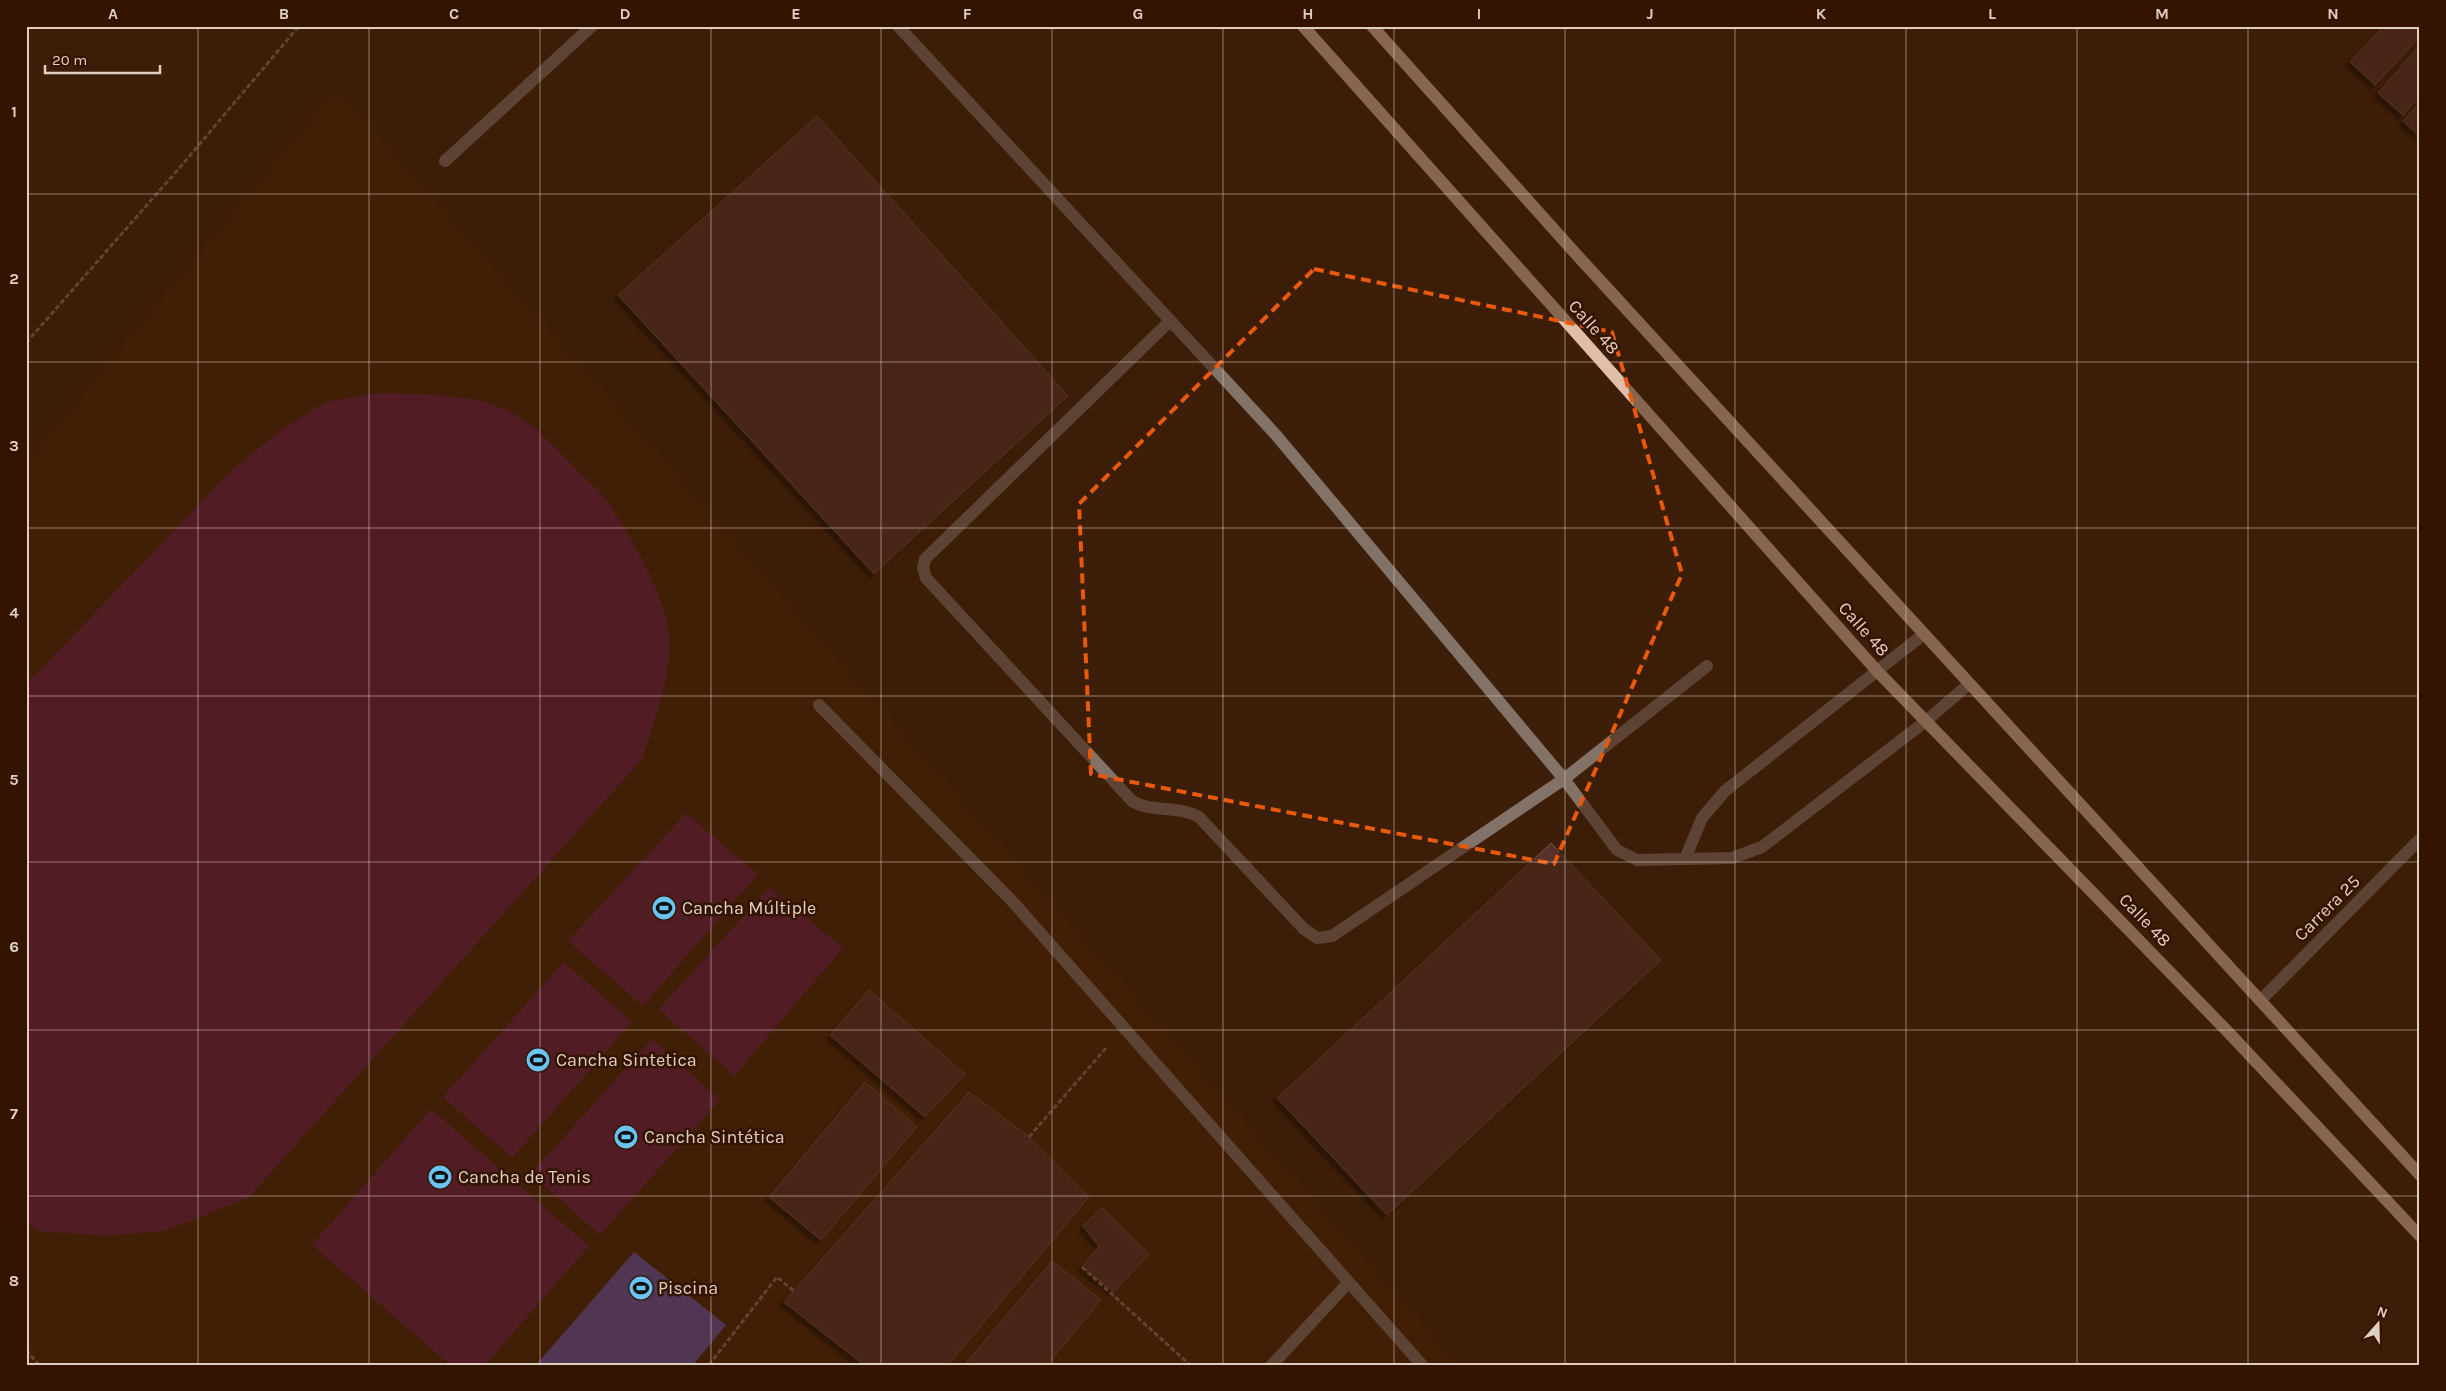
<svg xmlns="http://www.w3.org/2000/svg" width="2446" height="1391" viewBox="0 0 2446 1391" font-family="Karla,sans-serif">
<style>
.built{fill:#472206}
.green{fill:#6c1b45}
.water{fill:#6c54af}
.building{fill:#583129;stroke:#784f46;filter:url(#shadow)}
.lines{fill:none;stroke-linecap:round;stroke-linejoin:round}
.path{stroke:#8e7463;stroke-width:3;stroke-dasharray:5 2.5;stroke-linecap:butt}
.minor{stroke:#837268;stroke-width:12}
.major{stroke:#e1bea9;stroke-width:12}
.marked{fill:none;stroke:#e8590c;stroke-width:4;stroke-dasharray:10 6;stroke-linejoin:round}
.grid{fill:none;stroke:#e2cdc1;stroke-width:1;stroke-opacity:0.55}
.labels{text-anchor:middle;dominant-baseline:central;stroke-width:5;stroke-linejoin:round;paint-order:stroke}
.street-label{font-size:18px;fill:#e2cdc1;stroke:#321401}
.poi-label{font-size:18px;fill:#e2cdc1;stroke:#321401;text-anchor:start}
.neatline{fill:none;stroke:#e2cdc1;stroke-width:2}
.grid-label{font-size:16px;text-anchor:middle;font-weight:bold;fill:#e2cdc1}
</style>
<defs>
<filter id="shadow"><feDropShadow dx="-4.5" dy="4.5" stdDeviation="1" flood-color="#0009"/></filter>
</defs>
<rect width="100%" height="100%" fill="#3d1e08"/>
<path class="built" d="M 337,87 L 1024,870 L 1460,1365 L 26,1365 L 26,462 Z"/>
<path class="green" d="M 380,393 C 419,395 463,393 500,407 C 534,421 559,452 584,477 C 589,483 596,487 601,493 C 625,525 666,595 669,636 C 672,677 654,719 643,758 L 248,1198 L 168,1230 L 108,1236 L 40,1231 L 26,1224 L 26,685 L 233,469 L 284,428 L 328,401 Z
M 686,813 L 758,874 L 643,1006 L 568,941 Z
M 769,888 L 843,948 L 734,1076 L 659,1009 Z
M 564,962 L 632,1022 L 512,1158 L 443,1097 Z
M 652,1039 L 720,1100 L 600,1235 L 531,1174 Z
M 431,1109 L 589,1246 L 485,1365 L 450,1365 L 312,1245 Z"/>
<path class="water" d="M 634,1252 L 726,1325 L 693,1365 L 536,1365 Z"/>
<path class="building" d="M 2384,26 L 2420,26 L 2420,37 L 2375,85 L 2350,62 Z
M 2420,45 L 2420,96 L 2403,115 L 2378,93 Z
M 2420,103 L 2420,136 L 2403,121 Z
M 817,116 L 1068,396 L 874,574 L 618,295 Z
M 1551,843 L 1661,960 L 1387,1215 L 1277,1098 Z
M 869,990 L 965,1074 L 925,1117 L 830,1035 Z
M 865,1082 L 917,1127 L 821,1240 L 769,1197 Z
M 969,1092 L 1029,1137 L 1089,1197 L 948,1365 L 864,1365 L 784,1302 Z
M 1102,1208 L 1149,1254 L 1114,1292 L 1082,1267 L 1099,1246 L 1083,1226 Z
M 1052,1261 L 1101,1300 L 1047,1365 L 964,1365 Z"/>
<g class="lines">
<path class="path" d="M 26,343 L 182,165 L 299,26
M 1029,1137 L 1106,1048
M 1082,1267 L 1190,1365
M 26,1350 L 39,1365
M 709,1365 L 777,1277 L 794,1291"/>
<path class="minor" d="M 898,26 L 1276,435 L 1564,779 L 1617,850 L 1637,860 L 1732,858 L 1762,847 L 1926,721 L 1969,684
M 445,161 L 592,26
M 1170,321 L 925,559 L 923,568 L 926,578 L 1132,801 C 1152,813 1178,805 1199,817 L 1304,929 L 1317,938 L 1332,936 L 1564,779 L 1707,666
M 819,705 L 1012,901 L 1422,1365
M 1685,859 L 1702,818 L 1725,791 L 1924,634
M 2260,1001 L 2420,839
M 1272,1365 L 1348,1283"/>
<path class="major" d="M 1303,26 L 1878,672 L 2229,1033 L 2420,1236
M 1372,26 L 1575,253 L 2420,1175"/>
</g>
<path d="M0 0H2446V1391H0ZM 1314,269 L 1612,332 L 1682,574 L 1554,864 L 1091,774 L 1079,504 Z" fill="#3d1e08" fill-opacity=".55" fill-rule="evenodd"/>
<path class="marked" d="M 1314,269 L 1612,332 L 1682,574 L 1554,864 L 1091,774 L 1079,504 Z"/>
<path class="grid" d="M 198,26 L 198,1365M 369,26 L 369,1365M 540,26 L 540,1365M 711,26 L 711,1365M 881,26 L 881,1365M 1052,26 L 1052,1365M 1223,26 L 1223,1365M 1394,26 L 1394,1365M 1565,26 L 1565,1365M 1735,26 L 1735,1365M 1906,26 L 1906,1365M 2077,26 L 2077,1365M 2248,26 L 2248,1365M 26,194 L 2420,194M 26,362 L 2420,362M 26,528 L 2420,528M 26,696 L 2420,696M 26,862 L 2420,862M 26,1030 L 2420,1030M 26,1196 L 2420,1196"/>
<defs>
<symbol id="stadium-disc" viewBox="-11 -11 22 22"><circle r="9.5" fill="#6ac3f1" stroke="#321401"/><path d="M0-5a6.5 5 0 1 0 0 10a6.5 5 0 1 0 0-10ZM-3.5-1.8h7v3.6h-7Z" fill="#111"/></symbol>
</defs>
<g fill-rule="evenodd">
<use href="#stadium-disc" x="650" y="894" width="28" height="28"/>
<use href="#stadium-disc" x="524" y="1046" width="28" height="28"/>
<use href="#stadium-disc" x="612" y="1123" width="28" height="28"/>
<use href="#stadium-disc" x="426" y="1163" width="28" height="28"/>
<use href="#stadium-disc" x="627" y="1274" width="28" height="28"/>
</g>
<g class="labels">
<g class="street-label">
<text transform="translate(1594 327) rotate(48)">Calle 48</text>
<text transform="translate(1864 629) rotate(48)">Calle 48</text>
<text transform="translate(2327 908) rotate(-45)">Carrera 25</text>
<text transform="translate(2145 920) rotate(46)">Calle 48</text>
</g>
<g class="poi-label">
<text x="682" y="908">Cancha Múltiple</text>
<text x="556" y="1060">Cancha Sintetica</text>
<text x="644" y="1137">Cancha Sintética</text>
<text x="458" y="1177">Cancha de Tenis</text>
<text x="658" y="1288">Piscina</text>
</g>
</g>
<rect width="2446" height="1391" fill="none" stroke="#321401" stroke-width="55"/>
<g transform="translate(2378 1324) rotate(20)" stroke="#321401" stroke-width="4" paint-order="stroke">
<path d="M0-4L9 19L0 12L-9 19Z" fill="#e2cdc1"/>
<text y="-8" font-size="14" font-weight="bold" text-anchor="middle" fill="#e2cdc1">N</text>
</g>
<path d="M45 65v8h115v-8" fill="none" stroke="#e2cdc1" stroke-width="2.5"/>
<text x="52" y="65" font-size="15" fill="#e2cdc1" stroke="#321401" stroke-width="4" paint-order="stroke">20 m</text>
<rect x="28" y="28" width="2390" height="1336" class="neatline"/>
<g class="grid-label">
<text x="113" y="19">A</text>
<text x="284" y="19">B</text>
<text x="454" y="19">C</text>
<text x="625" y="19">D</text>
<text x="796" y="19">E</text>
<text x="967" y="19">F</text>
<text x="1138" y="19">G</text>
<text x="1308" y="19">H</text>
<text x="1479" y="19">I</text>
<text x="1650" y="19">J</text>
<text x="1821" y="19">K</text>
<text x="1992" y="19">L</text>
<text x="2162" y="19">M</text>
<text x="2333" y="19">N</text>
<text x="14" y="117">1</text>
<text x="14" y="284">2</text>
<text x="14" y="451">3</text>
<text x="14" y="618">4</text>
<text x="14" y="785">5</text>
<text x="14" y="952">6</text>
<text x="14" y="1119">7</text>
<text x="14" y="1286">8</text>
</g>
</svg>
